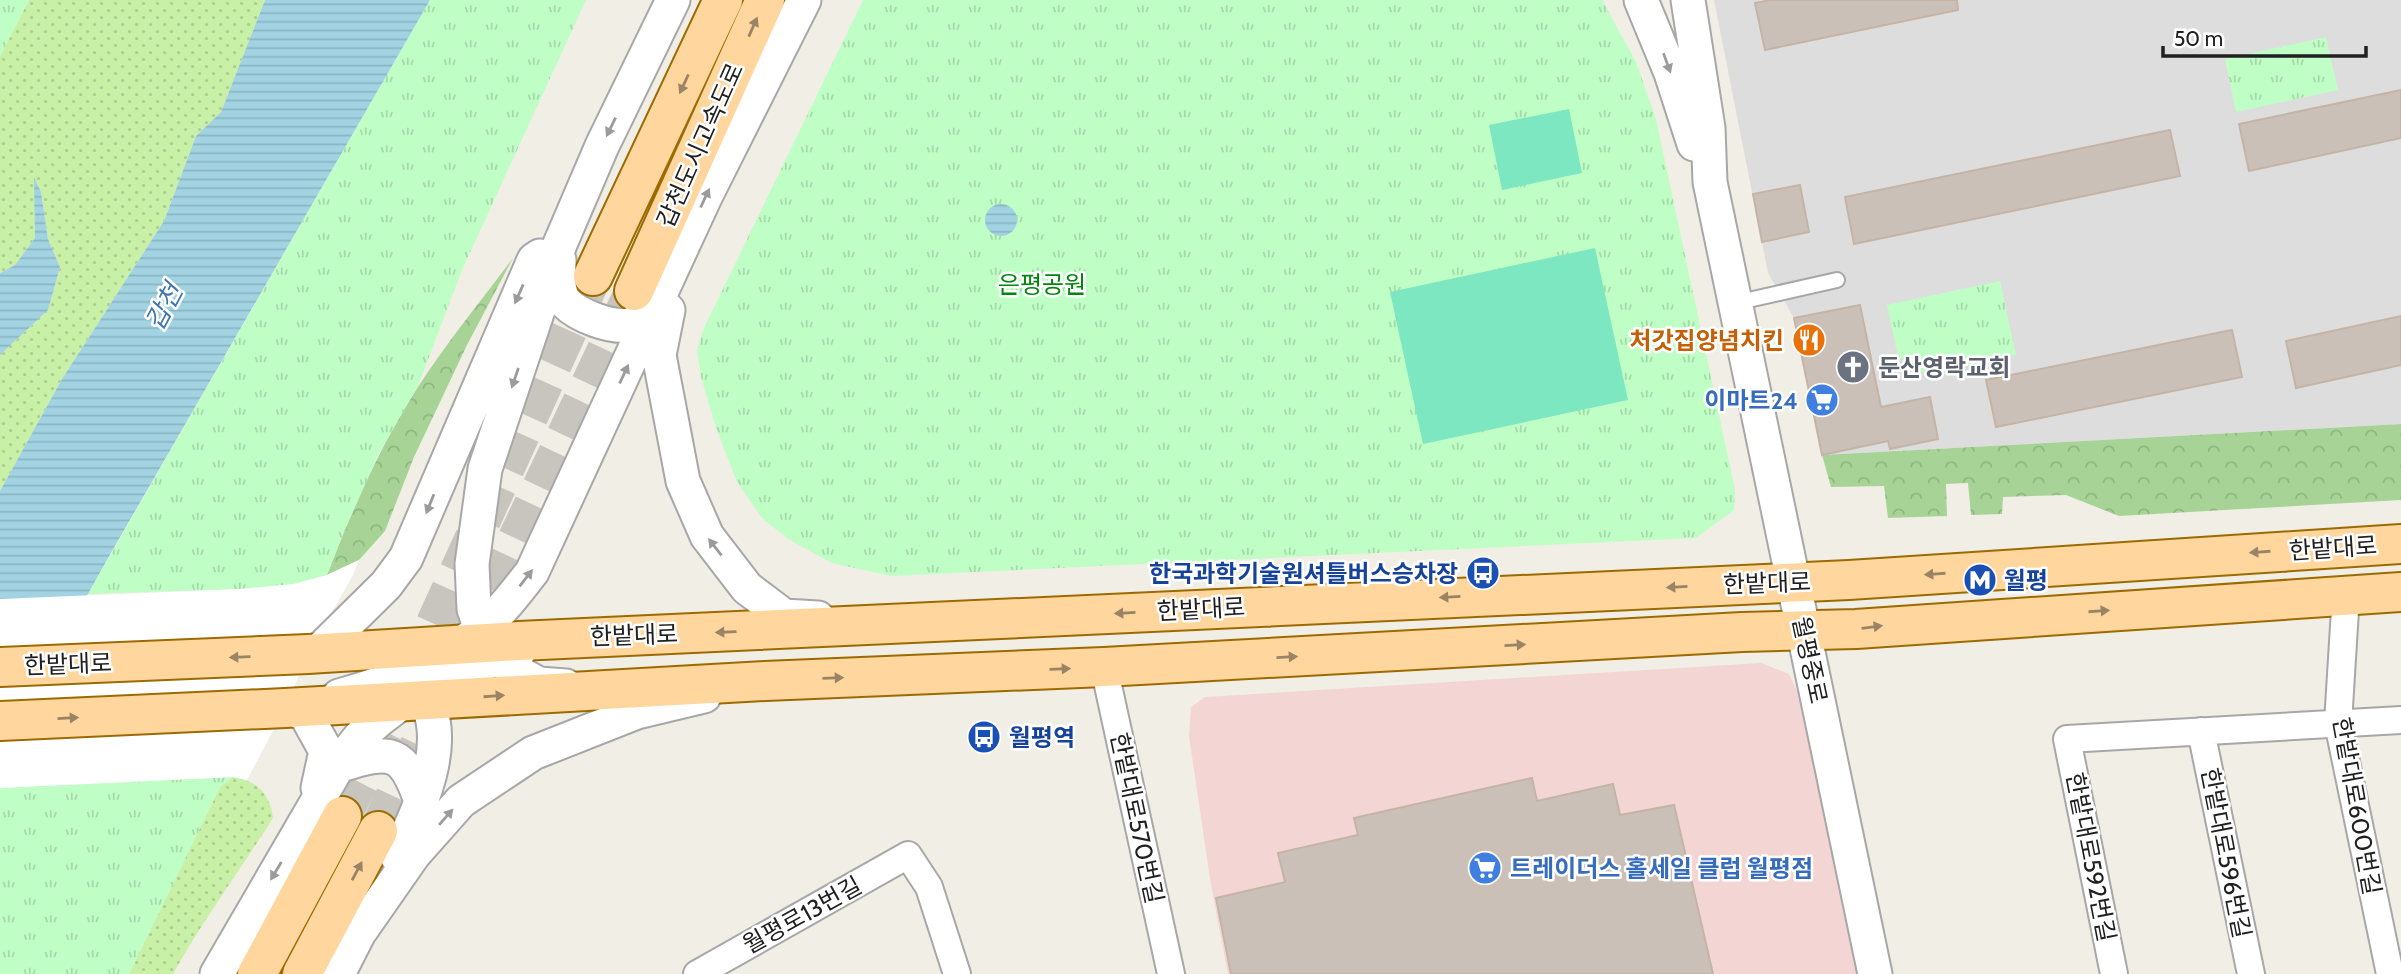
<svg xmlns="http://www.w3.org/2000/svg" width="2401" height="974" viewBox="0 0 2401 974" font-family="Cabin,'Noto Sans KR',sans-serif">
<style>
.residential{fill:#dedddd}
.commercial{fill:#f3d5d3}
.grass{fill:url(#grass-dots)}
.forest{fill:url(#forest-crowns)}
.park{fill:url(#park-tufts)}
.pitch{fill:#7ce7c0}
.water{fill:url(#water-rules)}
.pier{fill:#fff}
.building{fill:#cac0b8;stroke:#c5b4a6;stroke-width:2}
.lines{fill:none;stroke-linecap:round;stroke-linejoin:round}
.primary-tunnel{stroke:#c7c5be;stroke-width:38;stroke-dasharray:38 19;stroke-linecap:butt}
.service-casing{stroke:#a7a7a7;stroke-width:18}
.minor-casing{stroke:#a7a7a7;stroke-width:30}
.tertiary-casing{stroke:#a7a7a7;stroke-width:37}
.primary-casing{stroke:#9c6b00;stroke-width:42}
.service{stroke:#fff;stroke-width:14}
.minor{stroke:#fff;stroke-width:26}
.tertiary{stroke:#fff;stroke-width:33}
.primary{stroke:#ffd69d;stroke-width:38}
.oneway{fill:#9b8465}
.oneway2{fill:#9b9b9b}
.labels{text-anchor:middle;dominant-baseline:central;stroke-width:5;stroke-linejoin:round;paint-order:stroke}
.street-label{font-size:24px;fill:#202020;stroke:#fff}
.park-label{font-size:24px;fill:#02850f;stroke:#fff}
.food-label{font-size:24px;font-weight:bold;fill:#c56008;stroke:#fff;text-anchor:end}
.worship-label{font-size:24px;font-weight:bold;fill:#5b616d;stroke:#fff;text-anchor:start}
.shop-label{font-size:24px;font-weight:bold;fill:#366cbe;stroke:#fff;text-anchor:end}
.transit-label{font-size:24px;font-weight:bold;fill:#164399;stroke:#fff;text-anchor:start}
.water-label{font-size:26px;font-style:italic;fill:#4077b1;stroke:#fff}
</style>
<defs>
<pattern id="grass-dots" width="8" height="8" patternUnits="userSpaceOnUse" patternTransform="scale(1.75)"><rect width="8" height="8" fill="#c9f0a7"/><path d="M2 2h.1M6 6h.1" fill="none" stroke="#acce8f" stroke-width="1.8" stroke-linecap="round"/></pattern>
<pattern id="forest-crowns" width="20" height="18" patternUnits="userSpaceOnUse" patternTransform="scale(1.75)"><rect width="20" height="18" fill="#a7d496"/><path d="M2 6a3 3 0 1 1 6 0M12 15a3 3 0 1 1 6 0" fill="none" stroke="#8fb681"/></pattern>
<pattern id="park-tufts" width="24" height="20" patternUnits="userSpaceOnUse" patternTransform="scale(1.75)"><rect width="24" height="20" fill="#bffec5"/><path d="M3 7l-1-3M5 7V3M7 7l1-3M15 17l-1-3M17 17v-4M19 17l1-3" fill="none" stroke="#a4d9a9"/></pattern>
<pattern id="water-rules" width="6" height="5" patternUnits="userSpaceOnUse" patternTransform="scale(1.75)"><rect width="6" height="5" fill="#a2d3e3"/><path d="M0 2.5h6" fill="none" stroke="#8bb5c2"/></pattern>
</defs>
<rect width="100%" height="100%" fill="#f1eee5"/>
<path class="residential" d="M 1714,0 L 2401,0 L 2401,424 L 1822,455 L 1794,318 L 1768,273 Z"/>
<path class="commercial" d="M 1761,663 L 1789,674 L 1801,700 L 1859,974 L 1228,974 L 1211,885 L 1189,736 L 1191,707 L 1205,697 Z"/>
<path class="grass" d="M 29,0 L 265,0 L 221,112 L 196,136 L 164,221 L 62,379 L 0,491 L 0,355 L 48,310 L 60,267 L 48,239 L 41,192 L 35,179 L 35,238 L 15,265 L 0,273 L 0,56 Z
M 233,777 C 257,781 270,793 273,818 C 240,870 203,920 173,974 L 129,974 L 220,787 Z"/>
<path class="forest" d="M 513,258 L 467,345 L 414,457 L 385,531 L 359,560 L 327,575 C 352,510 380,446 418,387 C 447,342 481,301 513,258 Z
M 2401,424 L 2401,500 L 2119,516 L 2066,495 L 2003,497 L 2002,514 L 1971,515 L 1968,483 L 1946,484 L 1947,516 L 1888,518 L 1884,486 L 1831,487 L 1822,455 Z"/>
<path class="park" d="M 0,0 L 29,0 L 0,56 Z
M 430,0 L 586,0 L 462,270 L 418,386 L 379,453 L 343,534 L 327,575 L 294,584 L 240,589 L 88,594 Z
M 863,0 L 1602,0 L 1636,62 L 1656,119 L 1735,490 L 1734,510 L 1696,538 L 891,576 L 832,563 L 788,539 L 762,518 L 737,482 L 716,428 L 701,377 L 697,351 L 703,330 Z
M 2326,37 L 2338,90 L 2236,112 L 2225,59 Z
M 2000,281 L 2016,355 L 1926,374 L 1898,357 L 1887,305 Z
M 233,777 L 220,787 L 129,974 L 0,974 L 0,788 Z"/>
<path class="pitch" d="M 1569,109 L 1582,173 L 1502,190 L 1489,125 Z
M 1595,248 L 1628,400 L 1423,444 L 1390,292 Z"/>
<path class="water" d="M 265,0 L 430,0 L 112,551 L 0,751 L 0,491 L 62,379 L 164,221 L 196,136 L 221,112 Z
M 34,177 L 41,192 L 48,239 L 60,267 L 48,310 L 0,355 L 0,273 L 15,265 L 35,238 Z
M985 220a16 16 0 1 1 32 0a16 16 0 1 1-32 0Z"/>
<path class="pier" d="M 359,560 L 353,575 L 308,654 L 285,708 L 247,780 L 233,777 L 0,788 L 0,599 L 240,589 L 294,584 L 327,575 Z"/>
<path class="building" d="M 1771,0 L 1957,0 L 1958,10 L 1765,50 L 1755,3 Z
M 2401,90 L 2401,138 L 2249,171 L 2239,124 Z
M 2170,130 L 2180,176 L 1854,244 L 1845,197 Z
M 1800,185 L 1809,232 L 1762,242 L 1753,194 Z
M 1860,305 L 1881,407 L 1930,397 L 1938,439 L 1890,449 L 1888,441 L 1822,455 L 1794,318 Z
M 2401,316 L 2401,365 L 2296,388 L 2286,341 Z
M 2232,330 L 2242,377 L 1996,427 L 1986,380 Z
M 1532,778 L 1537,801 L 1613,784 L 1620,815 L 1674,805 L 1713,974 L 1231,974 L 1216,898 L 1285,882 L 1278,853 L 1358,835 L 1354,818 Z"/>
<g class="lines">
<path class="primary-tunnel" d="M 468,642 L 632,295
M 411,676 L 593,276
M 342,816 L 386,730
M 378,831 L 439,703"/>
<defs>
<path id="service" d="M 1735,303 L 1837,280"/>
<path id="minor" d="M 2346,594 L 2338,723 L 2390,974
M 1104,667 L 1171,974
M 2201,731 L 2251,974
M 697,974 L 908,855 L 929,887 L 957,974
M 2114,974 L 2067,739 L 2401,720"/>
<path id="tertiary" d="M 1641,0 L 1671,73 L 1694,144
M 1688,0 L 1708,128 L 1710,182 L 1875,974
M 559,260 C 559,274 556,292 566,303 C 579,316 611,328 629,325 C 638,323 649,311 656,305
M 668,310 L 659,355 L 683,481 L 707,536 L 747,588 L 784,616 L 818,618
M 317,653 L 386,585 L 406,558 L 534,260 L 540,256
M 566,686 L 539,684 L 513,670 L 499,658 L 481,629 L 474,609 L 472,564 L 485,469 L 560,244 L 602,146 L 673,0
M 339,696 C 394,681 451,659 493,618 C 508,604 520,587 532,572 L 705,197 L 804,0
M 292,708 L 306,715 L 326,751 L 318,788
M 338,766 C 392,748 404,750 422,804
M 397,856 C 420,808 460,727 412,682
M 361,930 L 414,854 L 461,801 L 533,753 L 637,712 L 704,696
M 217,974 L 338,766 C 346,756 353,744 362,735 C 408,690 459,671 519,651
M 338,974 L 370,911"/>
<path id="primary" d="M 593,276 L 723,0
M 634,291 L 765,0
M 0,667 L 308,654 L 519,641 L 1849,580 L 2401,544
M 0,721 L 285,708 L 765,681 L 1104,667 L 1742,632 L 1856,629 L 2401,592
M 257,974 L 342,816
M 302,974 L 378,831"/>
</defs>
<use href="#service" class="service-casing"/>
<use href="#minor" class="minor-casing"/>
<use href="#tertiary" class="tertiary-casing"/>
<use href="#primary" class="primary-casing"/>
<use href="#service" class="service"/>
<use href="#minor" class="minor"/>
<use href="#tertiary" class="tertiary"/>
<use href="#primary" class="primary"/>
</g>
<defs><path id="oneway-solid" d="M-6-.8H1V-3.2L6.5 0L1 3.2V.8H-6Z" transform="scale(1.75)"/></defs>
<g class="oneway">
<use href="#oneway-solid" transform="translate(753 27) rotate(-66)"/>
<use href="#oneway-solid" transform="translate(684 84) rotate(115)"/>
<use href="#oneway-solid" transform="translate(2260 552) rotate(176)"/>
<use href="#oneway-solid" transform="translate(1935 574) rotate(176)"/>
<use href="#oneway-solid" transform="translate(1677 587) rotate(177)"/>
<use href="#oneway-solid" transform="translate(1450 597) rotate(177)"/>
<use href="#oneway-solid" transform="translate(2099 611) rotate(-4)"/>
<use href="#oneway-solid" transform="translate(1125 613) rotate(177)"/>
<use href="#oneway-solid" transform="translate(1872 627) rotate(-7)"/>
<use href="#oneway-solid" transform="translate(726 632) rotate(178)"/>
<use href="#oneway-solid" transform="translate(1515 645) rotate(-3)"/>
<use href="#oneway-solid" transform="translate(240 657) rotate(178)"/>
<use href="#oneway-solid" transform="translate(1287 657) rotate(-3)"/>
<use href="#oneway-solid" transform="translate(1060 669) rotate(-2)"/>
<use href="#oneway-solid" transform="translate(833 678) rotate(-2)"/>
<use href="#oneway-solid" transform="translate(494 696) rotate(-4)"/>
<use href="#oneway-solid" transform="translate(68 718) rotate(-3)"/>
<use href="#oneway-solid" transform="translate(357 871) rotate(-62)"/>
</g>
<g class="oneway2">
<use href="#oneway-solid" transform="translate(1667 63) rotate(70)"/>
<use href="#oneway-solid" transform="translate(611 127) rotate(116)"/>
<use href="#oneway-solid" transform="translate(705 198) rotate(-65)"/>
<use href="#oneway-solid" transform="translate(519 294) rotate(114)"/>
<use href="#oneway-solid" transform="translate(624 374) rotate(-65)"/>
<use href="#oneway-solid" transform="translate(515 378) rotate(109)"/>
<use href="#oneway-solid" transform="translate(430 504) rotate(112)"/>
<use href="#oneway-solid" transform="translate(715 547) rotate(-128)"/>
<use href="#oneway-solid" transform="translate(526 578) rotate(-52)"/>
<use href="#oneway-solid" transform="translate(446 817) rotate(-49)"/>
<use href="#oneway-solid" transform="translate(276 871) rotate(121)"/>
</g>
<defs>
<symbol id="restaurant-disc" viewBox="-11 -11 22 22"><circle r="9.5" fill="#e8710a" stroke="#fff"/><path d="M-5-6h1v4h1v-4h1v4h1v-4h1v5L-1.5 .5V6h-2V.5L-5-1ZM5-6V6H3V1.5H1.5Q1.5-4 5-6Z" fill="#fff"/></symbol>
<symbol id="church-disc" viewBox="-11 -11 22 22"><circle r="9.5" fill="#6b7280" stroke="#fff"/><path d="M-1.2-6h2.4v3.5h3.3v2.4h-3.3V6h-2.4V-.1h-3.3v-2.4h3.3Z" fill="#fff"/></symbol>
<symbol id="supermarket-disc" viewBox="-11 -11 22 22"><circle r="9.5" fill="#3f7fe0" stroke="#fff"/><path d="M-6-5.5h2.5l.6 2H6L4.5 2H-2.5L-4.4-4H-6ZM-1.5 3.2a1.3 1.3 0 1 0 .1 0ZM3 3.2a1.3 1.3 0 1 0 .1 0Z" fill="#fff"/></symbol>
<symbol id="bus-disc" viewBox="-11 -11 22 22"><circle r="9.5" fill="#1a4fb4" stroke="#fff"/><path d="M-5-6H5V4H4V6H2V4H-2V6H-4V4H-5ZM-3.5-4V0h7V-4ZM-3.5 1.2v1.5H-2V1.2ZM2 1.2v1.5H3.5V1.2Z" fill="#fff"/></symbol>
<symbol id="metro-disc" viewBox="-11 -11 22 22"><circle r="9.5" fill="#1a4fb4" stroke="#fff"/><path d="M-5.5 5V-5H-3L0 0L3-5H5.5V5H3V-.5L0 4L-3-.5V5Z" fill="#fff"/></symbol>
</defs>
<g fill-rule="evenodd">
<use href="#restaurant-disc" x="1790" y="321" width="38" height="38"/>
<use href="#church-disc" x="1834" y="348" width="38" height="38"/>
<use href="#supermarket-disc" x="1803" y="381" width="38" height="38"/>
<use href="#bus-disc" x="1464" y="554" width="38" height="38"/>
<use href="#metro-disc" x="1961" y="561" width="38" height="38"/>
<use href="#bus-disc" x="965" y="718" width="38" height="38"/>
<use href="#supermarket-disc" x="1466" y="849" width="38" height="38"/>
</g>
<g class="labels">
<g class="street-label">
<text transform="translate(700 145) rotate(-66)">갑천도시고속도로</text>
<text transform="translate(2333 548) rotate(-4)">한밭대로</text>
<text transform="translate(1767 583) rotate(-2)">한밭대로</text>
<text transform="translate(1201 609) rotate(-3)">한밭대로</text>
<text transform="translate(634 635) rotate(-2)">한밭대로</text>
<text transform="translate(1810 660) rotate(78)">월평중로</text>
<text transform="translate(68 664) rotate(-2)">한밭대로</text>
<text transform="translate(2357 806) rotate(80)">한밭대로600번길</text>
<text transform="translate(1137 818) rotate(78)">한밭대로570번길</text>
<text transform="translate(2226 853) rotate(79)">한밭대로596번길</text>
<text transform="translate(2091 857) rotate(79)">한밭대로592번길</text>
<text transform="translate(802 915) rotate(-29)">월평로13번길</text>
</g>
<g class="park-label">
<text x="1042" y="284">은평공원</text>
</g>
<g class="food-label">
<text x="1784" y="340">처갓집양념치킨</text>
</g>
<g class="worship-label">
<text x="1878" y="367">둔산영락교회</text>
</g>
<g class="shop-label">
<text x="1798" y="400">이마트24</text>
<text x="1510" y="868" text-anchor="start">트레이더스 홀세일 클럽 월평점</text>
</g>
<g class="transit-label">
<text x="1458" y="573" text-anchor="end">한국과학기술원셔틀버스승차장</text>
<text x="2004" y="580">월평</text>
<text x="1009" y="737">월평역</text>
</g>
<g class="water-label">
<text transform="translate(164 307) rotate(-62)">갑천</text>
</g>
</g>
<path d="M2163 46v10h203v-10" fill="none" stroke="#202020" stroke-width="3.5"/>
<text x="2174" y="46" font-size="21" fill="#202020" stroke="#ffffff" stroke-width="5" paint-order="stroke">50 m</text>
</svg>
